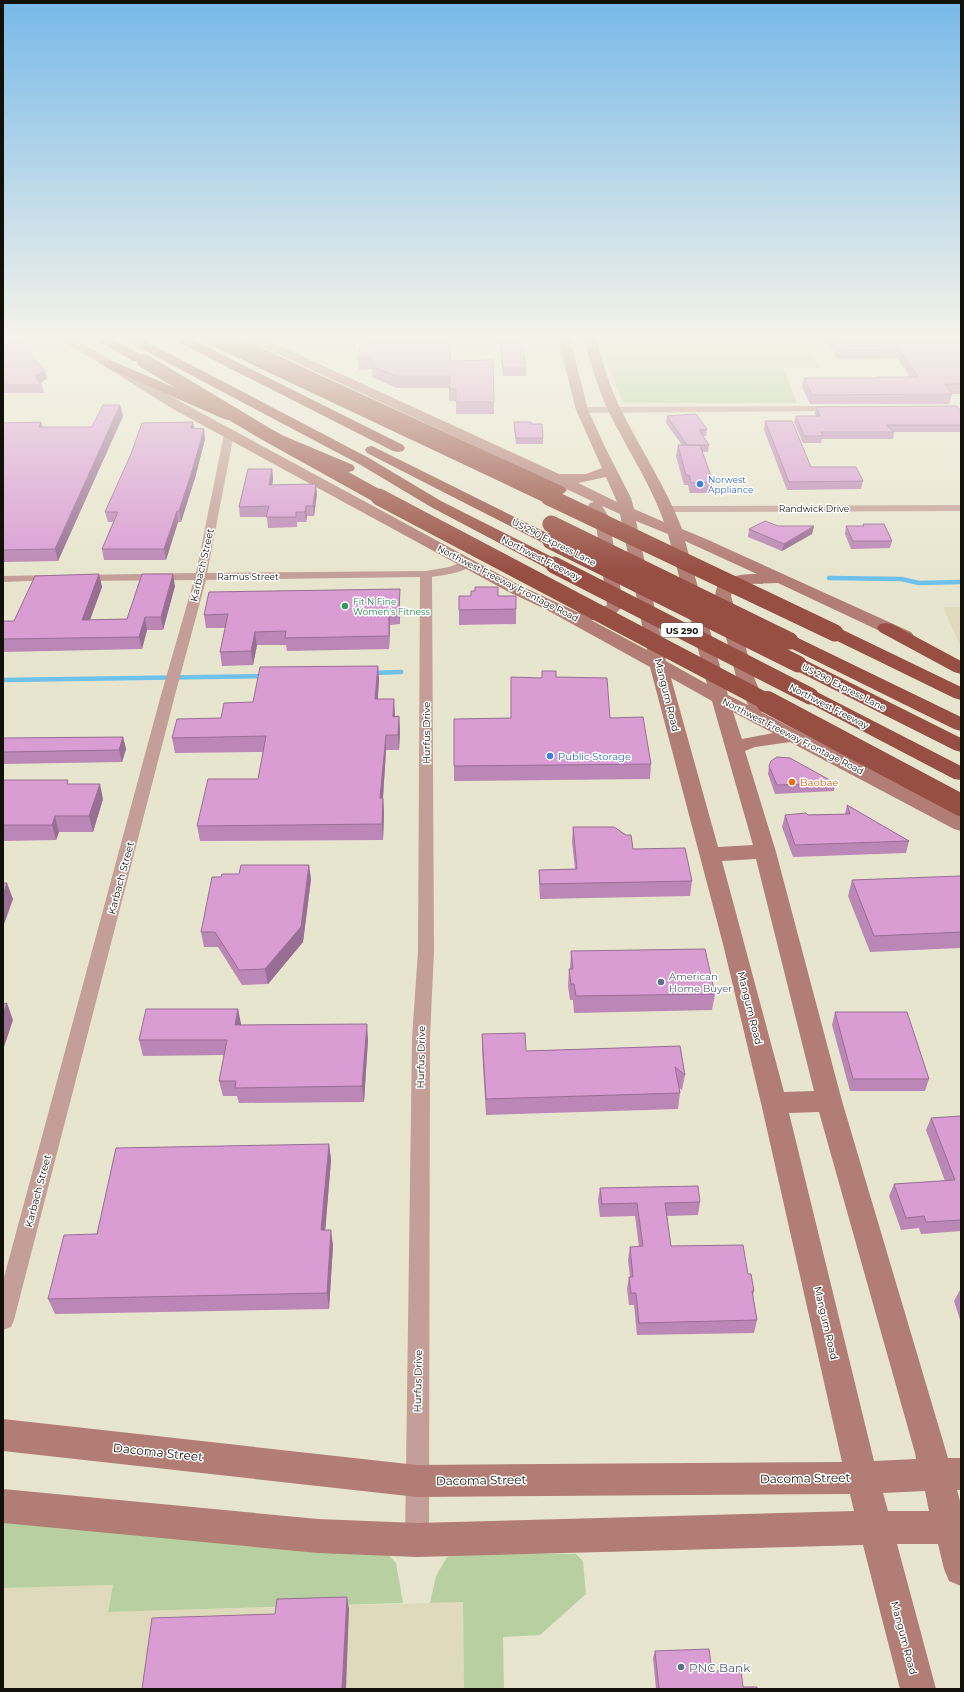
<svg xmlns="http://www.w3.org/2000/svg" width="964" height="1692" viewBox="0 0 964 1692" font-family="Montserrat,sans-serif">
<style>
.built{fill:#dfdabb}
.green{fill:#b8d0a1}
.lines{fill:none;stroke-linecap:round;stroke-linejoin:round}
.stream{stroke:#6ec1eb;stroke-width:4.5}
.minor{fill:#c49f98;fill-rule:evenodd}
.secondary{fill:#b27d74;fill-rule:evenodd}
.motorway{fill:#974e43;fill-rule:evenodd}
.motorway-bridge-far2{stroke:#974e43;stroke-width:14}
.motorway-bridge-far1{stroke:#974e43;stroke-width:17}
.motorway-bridge{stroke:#974e43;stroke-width:22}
.wall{fill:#bb87b6}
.shaded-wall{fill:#986e94}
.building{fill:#d99dd4;stroke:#986e94}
.shop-dot{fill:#3f7fe0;stroke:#fff;stroke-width:1.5}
.leisure-dot{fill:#2e9e5b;stroke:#fff;stroke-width:1.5}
.food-dot{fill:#e8710a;stroke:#fff;stroke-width:1.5}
.service-dot{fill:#5c6f8a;stroke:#fff;stroke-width:1.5}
.labels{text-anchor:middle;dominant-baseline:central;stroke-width:3;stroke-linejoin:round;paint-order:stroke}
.far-shop-label{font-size:9px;fill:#366cbe;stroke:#fff;text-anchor:start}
.far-street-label{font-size:9px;fill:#121109;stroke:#fff}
.far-leisure-label{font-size:9px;fill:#27864d;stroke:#fff;text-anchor:start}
.shield{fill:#fff;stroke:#595853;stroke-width:1}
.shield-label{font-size:9px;font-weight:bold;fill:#121109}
.street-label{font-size:10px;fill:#121109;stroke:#fff}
.shop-label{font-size:10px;fill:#366cbe;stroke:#fff;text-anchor:start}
.food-label{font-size:10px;fill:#c56008;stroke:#fff;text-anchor:start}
.service-label{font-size:10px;fill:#4e5e75;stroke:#fff;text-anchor:start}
.near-street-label{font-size:12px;fill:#121109;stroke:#fff}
.near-service-label{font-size:12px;fill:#4e5e75;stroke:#fff;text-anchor:start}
</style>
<rect width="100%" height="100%" fill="#e8e5ce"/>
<path class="built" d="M 943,607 L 961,607 L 961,645 L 960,645 Z
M 113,1585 L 108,1612 L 463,1602 L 464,1689 L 3,1689 L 3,1588 Z"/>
<path class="green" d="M 713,335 L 802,335 L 820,368 L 783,368 L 797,403 L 623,403 L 609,367 L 599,336 L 713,336 Z
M 3,1519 L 387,1553 L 396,1563 L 403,1603 L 108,1612 L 113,1585 L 3,1588 Z
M 463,1553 L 576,1554 L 583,1561 L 586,1594 L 540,1635 L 503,1637 L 504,1689 L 464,1689 L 463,1602 L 430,1603 L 436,1576 L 447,1557 Z"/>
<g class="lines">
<path class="stream" d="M 829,578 L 901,579 L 919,583 L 961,582
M 371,673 L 401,672
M 3,680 L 265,676"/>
<path class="minor" d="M 836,406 L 841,409 L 839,411 L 582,413 L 577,410 L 582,407 Z
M 229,431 L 234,434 L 207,573 L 426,571 L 449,567 L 468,560 L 472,561 L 474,563 C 466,573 443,575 432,577 L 434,951 L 430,1038 L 429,1540 L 426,1549 L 417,1552 L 408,1549 L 405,1540 L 412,1038 L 418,951 L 420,577 L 206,580 L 175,695 L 14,1320 L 11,1327 L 3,1330 L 3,1281 L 161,695 L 194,580 L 81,581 L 77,580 L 75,578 L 77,576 L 81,575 L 196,573 L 224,434 Z
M 961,505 L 961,511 L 668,512 L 663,509 L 668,506 Z
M 53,575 L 57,576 L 59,578 L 57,580 L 3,582 L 3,576 Z"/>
<path class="secondary" d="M 53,335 L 68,335 L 183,403 L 519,585 L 577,612 L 584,609 L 600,610 L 607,605 L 595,517 L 588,506 L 590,503 L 594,502 L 242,337 L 240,335 L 256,335 L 559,474 L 586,474 L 602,468 L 576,410 L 557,335 L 569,335 L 588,410 L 606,449 L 631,498 L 634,509 L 664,522 C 650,482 626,448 608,410 C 597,386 590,361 583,335 L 595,335 C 602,360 609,386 621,410 C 641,450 666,487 682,529 L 706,539 L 911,632 L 914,636 L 911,640 L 905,641 L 899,640 L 778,583 L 749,584 L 742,585 L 733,589 L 731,596 L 755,680 L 767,707 L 765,711 L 761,712 L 961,815 L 961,831 L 954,829 L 790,742 L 755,747 L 745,751 L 776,852 L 842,1101 L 948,1458 L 961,1458 L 961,1490 L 957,1490 L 961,1505 L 961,1586 L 949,1581 L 944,1569 L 938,1544 L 897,1544 L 936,1689 L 900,1689 L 863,1545 L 417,1557 L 318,1553 L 3,1523 L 3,1489 L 318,1519 L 417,1523 L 854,1511 L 850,1494 L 417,1497 L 3,1451 L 3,1419 L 417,1465 L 842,1462 L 761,1103 L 723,944 L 650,667 L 547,610 L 507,591 L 173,409 L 106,367 L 55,337 ZM 606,477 L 617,502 L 578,483 ZM 602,506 L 620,514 L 647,650 L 591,620 C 605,621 615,617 623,605 L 609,517 ZM 636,521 L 668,534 L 707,684 L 666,661 ZM 685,541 L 757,574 C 745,574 728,575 719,584 C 716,587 716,592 715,596 L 737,680 L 748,705 L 728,695 ZM 671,678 L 712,701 L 753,845 L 718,847 ZM 733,712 L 773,733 L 742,739 ZM 756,859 L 814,1091 L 784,1092 L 722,861 ZM 819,1112 L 915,1453 L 916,1459 L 874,1461 L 789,1113 ZM 925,1491 L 929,1511 L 888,1511 L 883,1493 Z"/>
<path class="motorway" d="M 89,335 L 104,335 L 142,355 L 144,358 L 142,361 L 134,361 L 91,338 Z
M 119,335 L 134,335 L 369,458 L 441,501 L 560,561 L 562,565 L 560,569 L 554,570 L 548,569 L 431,507 L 359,464 L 121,338 Z
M 168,335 L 183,335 L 403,445 L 405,448 L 403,451 L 398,452 L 393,451 L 170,338 Z
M 217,335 L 233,335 L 564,487 L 567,490 L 564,493 L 559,495 L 554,493 L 219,338 Z
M 110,360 L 234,413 L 236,416 L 234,419 L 229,420 L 224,419 L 105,367 L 104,364 L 105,361 Z
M 284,436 L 353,465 L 355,468 L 353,471 L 348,472 L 343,471 L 279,443 L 277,440 L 279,437 Z
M 372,446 L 557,538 L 559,541 L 557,544 L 551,546 L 545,544 L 367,453 L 365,450 L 367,447 Z
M 886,623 L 892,624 L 961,661 L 961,674 L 954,672 L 880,632 L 877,628 L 880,624 Z
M 835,628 L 841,629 L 961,687 L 961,700 L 954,698 L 829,637 L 826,633 L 829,629 Z
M 790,636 L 796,637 L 961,717 L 961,731 L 954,729 L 784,645 L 781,641 L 784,637 Z
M 798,658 L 805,660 L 961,738 L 961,752 L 954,750 L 791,668 L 789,664 L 791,660 Z
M 810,690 L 817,692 L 961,766 L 961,780 L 954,779 L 803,700 L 800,696 L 803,692 Z"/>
<path class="motorway-bridge-far2" d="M 206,335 L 551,498
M 144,361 L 266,434 L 381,498"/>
<path class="motorway-bridge-far1" d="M 379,497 L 769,703
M 549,497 L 835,633
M 551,524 L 790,641
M 551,541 L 798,664
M 554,565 L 810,696"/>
<path class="motorway-bridge" d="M 767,702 L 961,805"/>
</g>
<path class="wall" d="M 3,335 L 45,371 L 47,379 L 40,383 L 42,385 L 44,393 L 3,393 Z
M 498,335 L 521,335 L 526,368 L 526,376 L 503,376 Z
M 824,335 L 961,335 L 961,394 L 951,394 L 952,394 L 949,404 L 810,404 L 802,387 L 804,378 L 877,378 L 877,377 L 910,377 L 897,358 L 837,359 Z
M 375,344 L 450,361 L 494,402 L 494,414 L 456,414 L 456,401 L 449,401 L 449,388 L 396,388 L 372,377 L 372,369 L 359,370 L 358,358 Z
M 120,405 L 123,416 L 58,561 L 3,562 L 3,423 L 41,422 L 42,427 L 92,427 Z
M 816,407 L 961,412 L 961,432 L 894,432 L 893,439 L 822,439 L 821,443 L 803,443 L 794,422 L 796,416 L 816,416 L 815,413 Z
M 667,416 L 707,429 L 706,436 L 703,436 L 709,445 L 708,452 L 702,452 L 713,482 L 711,493 L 690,493 L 688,485 L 684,485 L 676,456 L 678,445 L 682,445 L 666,423 Z
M 765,421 L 811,467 L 863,481 L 861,489 L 787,490 L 764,430 Z
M 514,422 L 531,424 L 543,438 L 543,444 L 516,444 L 514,429 Z
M 194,428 L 205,439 L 195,478 L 181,522 L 178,522 L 166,560 L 104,560 L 102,549 L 113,522 L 108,522 L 105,512 Z
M 272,469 L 273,479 L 272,485 L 317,494 L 314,516 L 307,516 L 306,522 L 297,522 L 297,527 L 268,528 L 267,517 L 240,517 L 239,507 Z
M 863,524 L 892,541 L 890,548 L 851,549 L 845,534 L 846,526 L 863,526 Z
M 778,526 L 814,526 L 812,534 L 782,551 L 748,537 L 749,529 Z
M 99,574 L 102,587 L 90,620 L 127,619 L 175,586 L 163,630 L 147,630 L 142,649 L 3,652 L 3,621 L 14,621 Z
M 459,596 L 498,596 L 516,609 L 516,624 L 459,625 Z
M 400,602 L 400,624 L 390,625 L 389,649 L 287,651 L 286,645 L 257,645 L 253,665 L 222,666 L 220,652 L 225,628 L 206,628 L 204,615 Z
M 378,666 L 379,681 L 378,699 L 395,714 L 395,716 L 399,716 L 400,732 L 399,750 L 386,750 L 383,798 L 384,813 L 383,840 L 200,841 L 197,826 L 258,779 L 263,752 L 175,753 L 172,738 L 221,718 L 253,702 Z
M 542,671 L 556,677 L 610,718 L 651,764 L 650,779 L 454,781 L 454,766 L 511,718 L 542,678 Z
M 123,737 L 126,749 L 122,762 L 3,764 L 3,738 Z
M 769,766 L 835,783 L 834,791 L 775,794 L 768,774 Z
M 3,780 L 69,784 L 103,799 L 93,832 L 59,832 L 56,840 L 3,841 Z
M 847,805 L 909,841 L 906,853 L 793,857 L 782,827 L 785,815 L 845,814 Z
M 573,827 L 633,849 L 692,881 L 690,896 L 540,899 L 539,884 L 539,870 L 575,869 L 572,842 Z
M 961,878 L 961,948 L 870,952 L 848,896 L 852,880 Z
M 311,879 L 303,942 L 268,984 L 242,985 L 218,947 L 204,947 L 201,932 Z
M 571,951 L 715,994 L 712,1010 L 574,1013 L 573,1000 L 570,1000 L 568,986 L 569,969 L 570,969 Z
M 238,1009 L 241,1025 L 368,1039 L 364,1102 L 239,1103 L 237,1096 L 223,1096 L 219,1081 L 224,1055 L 143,1056 L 139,1040 Z
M 835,1012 L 929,1079 L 925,1091 L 850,1091 L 832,1025 Z
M 482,1034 L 526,1051 L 680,1046 L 685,1075 L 682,1090 L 679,1088 L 680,1093 L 678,1109 L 486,1115 L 482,1050 Z
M 961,1116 L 961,1231 L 921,1234 L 919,1228 L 901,1230 L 889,1196 L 894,1184 L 945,1181 L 926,1130 L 931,1118 Z
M 329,1144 L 331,1160 L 325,1230 L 333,1245 L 329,1309 L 55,1314 L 48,1299 L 97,1234 Z
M 600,1188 L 700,1202 L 698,1215 L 667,1216 L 671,1246 L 748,1274 L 754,1291 L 753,1295 L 757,1320 L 754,1333 L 637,1335 L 634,1305 L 629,1305 L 627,1289 L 629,1277 L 630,1277 L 628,1260 L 630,1247 L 639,1247 L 635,1216 L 600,1217 L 598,1200 Z
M 960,1290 L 961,1290 L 961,1323 L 954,1301 Z
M 655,1651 L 712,1671 L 743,1687 L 757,1689 L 656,1689 L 653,1658 Z"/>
<path class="shaded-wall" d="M 45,371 L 47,379 L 37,384 L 35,376 Z
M 120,405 L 123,416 L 58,561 L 55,549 Z
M 41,422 L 44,434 L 39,427 Z
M 193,422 L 195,432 L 191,428 Z
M 204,429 L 205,439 L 195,478 L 181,522 L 179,511 Z
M 272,469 L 273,479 L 271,495 L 269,485 Z
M 316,484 L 317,494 L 314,516 L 313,506 Z
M 306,506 L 307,516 L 306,522 L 305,512 Z
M 177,511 L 178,522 L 166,560 L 164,549 Z
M 814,526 L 812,534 L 782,551 L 784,544 Z
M 99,574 L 102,587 L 85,633 L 82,620 Z
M 173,574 L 175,586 L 163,630 L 161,617 Z
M 400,589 L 400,624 L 399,611 Z
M 389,611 L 390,625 L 389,649 Z
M 145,617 L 147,630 L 142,649 L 139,637 Z
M 255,632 L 257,645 L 253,665 L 251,651 Z
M 378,666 L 379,681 L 376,714 L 375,699 Z
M 394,699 L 395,714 L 394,732 L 393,717 Z
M 399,716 L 400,732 L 399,750 L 398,735 Z
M 386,735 L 386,750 L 382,813 L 380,798 Z
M 123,737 L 126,749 L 122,762 L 119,750 Z
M 100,784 L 103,799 L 93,832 L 89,816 Z
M 383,798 L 384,813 L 383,840 L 382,824 Z
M 55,816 L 59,832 L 56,840 L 52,825 Z
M 309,865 L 311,879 L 303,942 L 268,984 L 265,969 Z
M 7,883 L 13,899 L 3,927 L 3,895 Z
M 7,1003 L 13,1020 L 3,1050 L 3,1014 Z
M 238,1009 L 241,1024 L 238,1040 L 235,1025 Z
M 367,1024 L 368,1039 L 364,1102 L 362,1086 Z
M 329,1144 L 331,1160 L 324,1246 L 321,1230 Z
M 331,1230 L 333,1245 L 329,1309 L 327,1293 Z
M 347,1597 L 349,1609 L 346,1689 L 342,1689 Z"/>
<path class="building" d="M 3,335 L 15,335 L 45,371 L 35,376 L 42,385 L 3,385 Z
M 375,335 L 450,335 L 450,361 L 493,360 L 494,402 L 456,402 L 456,389 L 449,389 L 450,376 L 396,376 L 372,366 L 372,358 L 358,358 L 360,345 L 375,344 Z
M 499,335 L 521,335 L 526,368 L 503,368 Z
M 831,335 L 961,335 L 961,384 L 945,384 L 952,394 L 812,395 L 804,378 L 878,378 L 877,377 L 918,377 L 899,349 L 839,350 Z
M 103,405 L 120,405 L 55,549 L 3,550 L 3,423 L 41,422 L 39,427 L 92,427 Z
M 957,406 L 961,412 L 961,425 L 886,425 L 894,432 L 821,432 L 823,436 L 804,436 L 796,416 L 820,416 L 816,407 Z
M 696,414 L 707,429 L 699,430 L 709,445 L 687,445 L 667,416 Z
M 765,421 L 792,421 L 811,467 L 856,467 L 863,481 L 789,482 Z
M 193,422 L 191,428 L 204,429 L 193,468 L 179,511 L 177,511 L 164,549 L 102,549 L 118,512 L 105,512 L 131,454 L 142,423 Z
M 514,422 L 531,422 L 531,424 L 542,424 L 543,438 L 516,438 Z
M 678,445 L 700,445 L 713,482 L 691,483 L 689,475 L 686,475 Z
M 248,469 L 272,469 L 269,485 L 316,484 L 313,506 L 306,506 L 305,512 L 296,512 L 296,517 L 266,517 L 269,506 L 239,507 Z
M 765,521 L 778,526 L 814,526 L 784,544 L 749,529 Z
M 863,524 L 884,524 L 892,541 L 853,541 L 846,526 L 864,526 Z
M 99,574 L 82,620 L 127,619 L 142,574 L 173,574 L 161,617 L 145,617 L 139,637 L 3,639 L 3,621 L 14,621 L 35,576 Z
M 475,587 L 498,587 L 498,596 L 516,596 L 516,609 L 459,610 L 459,596 L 471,596 L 471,591 L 475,591 Z
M 400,589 L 399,611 L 389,611 L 389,636 L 285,638 L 286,631 L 255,632 L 251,651 L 220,652 L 228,614 L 204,615 L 209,592 Z
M 378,666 L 375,699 L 394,699 L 393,717 L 399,716 L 398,735 L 386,735 L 380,798 L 383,798 L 382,824 L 197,826 L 208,779 L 258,779 L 266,736 L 172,738 L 177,719 L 221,718 L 224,703 L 253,702 L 260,667 Z
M 542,671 L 556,671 L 556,677 L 607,678 L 610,718 L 643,717 L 651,764 L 454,766 L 454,719 L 511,718 L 511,677 L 542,678 Z
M 123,737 L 119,750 L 3,752 L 3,738 Z
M 777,757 L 790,758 L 835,783 L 777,785 L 769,766 L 771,761 Z
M 3,780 L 68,780 L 67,784 L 100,784 L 89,816 L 55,816 L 52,825 L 3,825 Z
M 847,805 L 909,841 L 795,845 L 785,815 L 806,813 L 808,815 L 850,814 Z
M 573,827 L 614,827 L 626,835 L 631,835 L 633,849 L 685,848 L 692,881 L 540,884 L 539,870 L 577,869 Z
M 241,865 L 309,865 L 301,927 L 265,969 L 239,970 L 215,932 L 201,932 L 212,877 L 221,877 L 222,874 L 239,874 Z
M 960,876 L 961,878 L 961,932 L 874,936 L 852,880 Z
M 3,883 L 7,883 L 3,895 Z
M 705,949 L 715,994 L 576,996 L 574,984 L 571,984 L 569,969 L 573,969 L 571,951 Z
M 7,1003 L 3,1014 L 3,1004 Z
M 146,1009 L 238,1009 L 235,1025 L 367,1024 L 362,1086 L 235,1088 L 236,1081 L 219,1081 L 227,1040 L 139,1040 Z
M 835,1012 L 907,1012 L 929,1079 L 853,1079 Z
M 525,1033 L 526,1051 L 680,1046 L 685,1075 L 675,1067 L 680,1093 L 486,1099 L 482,1034 Z
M 961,1116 L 961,1220 L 926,1222 L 924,1216 L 906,1218 L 894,1184 L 955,1180 L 931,1118 Z
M 329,1144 L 321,1230 L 331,1230 L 327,1293 L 48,1299 L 64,1235 L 97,1234 L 116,1148 Z
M 698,1186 L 700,1202 L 665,1203 L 671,1246 L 743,1245 L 748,1274 L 751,1274 L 754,1291 L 752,1291 L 757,1320 L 639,1323 L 636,1293 L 631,1293 L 629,1277 L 633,1277 L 630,1247 L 643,1246 L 637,1203 L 602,1204 L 600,1188 Z
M 347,1597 L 342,1689 L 142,1689 L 152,1618 L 275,1614 L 277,1599 Z
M 709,1649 L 712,1671 L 741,1670 L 743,1687 L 757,1687 L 757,1689 L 659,1689 L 655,1651 Z"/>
<linearGradient id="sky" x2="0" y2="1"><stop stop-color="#77b9e9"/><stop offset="0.59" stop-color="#f5f3e9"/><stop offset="1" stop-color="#f5f3e9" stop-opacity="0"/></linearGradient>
<rect width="964" height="572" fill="url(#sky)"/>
<g class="shop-dot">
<circle cx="700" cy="484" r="4"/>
<circle cx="550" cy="756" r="4"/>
</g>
<circle class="leisure-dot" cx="345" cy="606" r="4"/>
<circle class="food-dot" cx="792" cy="782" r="4"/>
<g class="service-dot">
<circle cx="661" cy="982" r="4"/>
<circle cx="681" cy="1667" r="4"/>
</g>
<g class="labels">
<g class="far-shop-label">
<text x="708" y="479">Norwest<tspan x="708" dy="10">Appliance</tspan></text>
</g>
<g class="far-street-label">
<text x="814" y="508">Randwick Drive</text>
<text transform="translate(554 542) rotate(27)">US 290 Express Lane</text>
<text transform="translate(541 558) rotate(27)">Northwest Freeway</text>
<text x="248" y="576">Ramus Street</text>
<text transform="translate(508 583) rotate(27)">Northwest Freeway Frontage Road</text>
<text transform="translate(844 687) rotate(27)">US 290 Express Lane</text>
<text transform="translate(829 706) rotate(27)">Northwest Freeway</text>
<text transform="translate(793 736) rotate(27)">Northwest Freeway Frontage Road</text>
</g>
<g class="far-leisure-label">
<text x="353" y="601">Fit N Fine<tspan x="353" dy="10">Women's Fitness</tspan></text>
</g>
<rect class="shield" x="661" y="623" width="42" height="14" rx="3"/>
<g class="shield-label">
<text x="682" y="630">US 290</text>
</g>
<g class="street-label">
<text transform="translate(202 565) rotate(-77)">Karbach Street</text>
<text transform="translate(667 695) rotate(76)">Mangum Road</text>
<text transform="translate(426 733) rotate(-90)">Hurfus Drive</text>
<text transform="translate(121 878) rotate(-75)">Karbach Street</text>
<text transform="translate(750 1008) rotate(76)">Mangum Road</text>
<text transform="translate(421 1057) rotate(-89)">Hurfus Drive</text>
<text transform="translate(38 1191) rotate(-75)">Karbach Street</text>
<text transform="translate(826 1323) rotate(77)">Mangum Road</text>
<text transform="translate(418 1381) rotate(-89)">Hurfus Drive</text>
<text transform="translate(904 1638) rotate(75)">Mangum Road</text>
</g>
<g class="shop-label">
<text x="558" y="756">Public Storage</text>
</g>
<g class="food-label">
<text x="800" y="782">Baobae</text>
</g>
<g class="service-label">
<text x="669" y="976">American<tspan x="669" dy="12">Home Buyer</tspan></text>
</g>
<g class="near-street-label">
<text transform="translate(158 1452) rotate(6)">Dacoma Street</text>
<text transform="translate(805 1478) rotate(-1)">Dacoma Street</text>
<text transform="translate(481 1480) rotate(-1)">Dacoma Street</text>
</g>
<g class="near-service-label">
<text x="689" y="1667">PNC Bank</text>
</g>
</g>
<rect width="964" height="1692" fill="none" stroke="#121109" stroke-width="8"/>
</svg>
